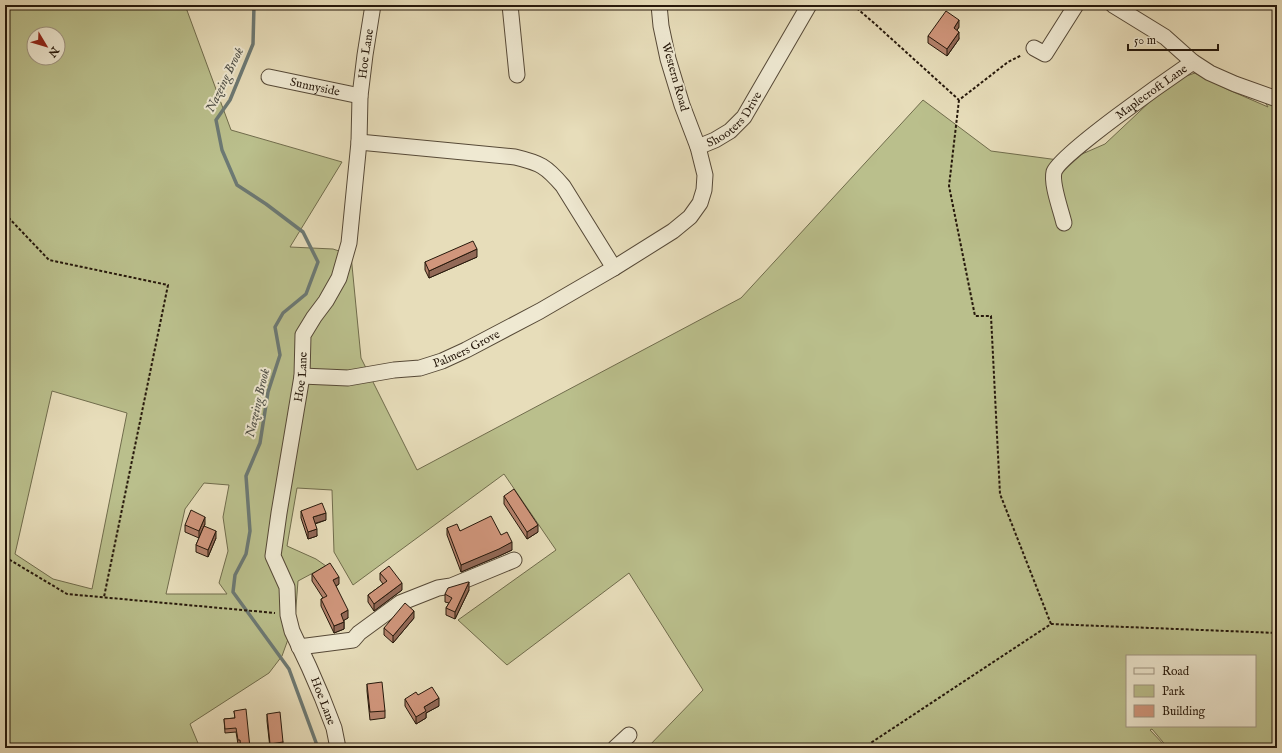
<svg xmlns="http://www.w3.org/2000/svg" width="1282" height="753" viewBox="0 0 1282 753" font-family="'IM FELL English',serif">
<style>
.green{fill:#babf8c;stroke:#706c4c;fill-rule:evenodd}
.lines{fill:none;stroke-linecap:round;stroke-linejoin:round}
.stream{stroke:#6c7974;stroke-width:3.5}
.minor-casing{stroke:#564937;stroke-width:17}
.path{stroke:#26180b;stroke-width:2;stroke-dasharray:3 2;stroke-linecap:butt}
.minor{stroke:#efe9d2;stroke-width:15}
.wall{fill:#b3816b;stroke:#26180b}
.shaded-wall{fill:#926957;stroke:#26180b}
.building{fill:#d0967c;stroke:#26180b}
.labels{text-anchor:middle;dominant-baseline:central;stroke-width:4;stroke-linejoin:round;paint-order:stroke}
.street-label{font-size:12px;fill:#26180b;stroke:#efe9d2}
.water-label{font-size:13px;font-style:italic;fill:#4f5048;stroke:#efe9d2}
</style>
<rect width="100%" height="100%" fill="#e7ddba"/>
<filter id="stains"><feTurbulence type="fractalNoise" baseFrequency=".005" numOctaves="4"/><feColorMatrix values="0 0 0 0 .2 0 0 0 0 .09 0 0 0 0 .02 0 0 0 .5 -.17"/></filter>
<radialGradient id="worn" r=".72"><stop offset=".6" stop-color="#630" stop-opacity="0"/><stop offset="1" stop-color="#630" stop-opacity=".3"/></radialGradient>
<path class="green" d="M 5,5 L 185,5 L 231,130 L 342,162 L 290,247 L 333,249 L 351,255 L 361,358 L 417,470 L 741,298 L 923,100 L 991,151 L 1066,161 L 1105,144 L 1172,81 L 1195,73 L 1229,90 L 1268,107 L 1259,93 L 1277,98 L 1277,748 L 1168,748 L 1152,729 L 1150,730 L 1167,748 L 647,748 L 703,690 L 629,573 L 507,665 L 458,620 L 556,550 L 504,474 L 353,585 L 334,552 L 332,490 L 297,488 L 287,546 L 316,559 L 326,566 L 298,581 L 295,620 L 282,656 L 269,673 L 190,724 L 200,748 L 5,748 ZM 34,34 L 58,34 L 58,58 L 34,58 ZM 52,391 L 127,413 L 92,589 L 53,579 L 15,554 ZM 204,483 L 229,485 L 223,517 L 228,551 L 219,583 L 227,594 L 166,594 L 185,509 ZM 1127,656 L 1255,656 L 1255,726 L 1127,726 Z"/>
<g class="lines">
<path class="stream" d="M 254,5 L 253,44 L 230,100 L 216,120 L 222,150 L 237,185 L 266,204 L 303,232 L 318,262 L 306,294 L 283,313 L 275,327 L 280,355 L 268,392 L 260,443 L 246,476 L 250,531 L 246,554 L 235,575 L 233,592 L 289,669 L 318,748"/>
<defs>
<g id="minor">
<path d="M 510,5 L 517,75"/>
<path d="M 1113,5 L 1165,37 L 1193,62 L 1210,73 L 1235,84 L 1277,99"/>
<path d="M 1034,48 L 1045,54 L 1076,5"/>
<path id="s1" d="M 269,77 L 360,96"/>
<path d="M 359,142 L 515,157 C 540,163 546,166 563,186 L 614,268"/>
<path id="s2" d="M 698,147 L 715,140 L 730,131 L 744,117 L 809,5"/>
<path id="s3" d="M 1064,223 C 1061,210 1051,184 1054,172 C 1059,155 1171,77 1193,62"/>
<path id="s4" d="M 302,376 L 348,378 L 394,370 L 420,368 L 442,361 L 466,350 L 540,311 L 614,268 L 673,231 L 690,217 L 700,203 L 704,190 L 705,175 L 698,147 L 682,105 L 668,59 L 661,26 L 659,5"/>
<path d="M 299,647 L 353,640 L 359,633 L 400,603 L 438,588 L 451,586 L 514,560"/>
<path id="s5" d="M 338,748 L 334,728 L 322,697 L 309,667 L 292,631 L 288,615 L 287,587 L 273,556 L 279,513 L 302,376 L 303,335 L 314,317 L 326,301 L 339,278 L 349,243 L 359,142 L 360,96 L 365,55 L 373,5"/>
<path d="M 615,748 L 629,735"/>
</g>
</defs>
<use href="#minor" class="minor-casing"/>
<path class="path" d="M 853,5 L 874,23 L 959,100 L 1008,62 L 1022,55
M 959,100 L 949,186 L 975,316 L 991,316 L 1000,494 L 1051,624
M 5,214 L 49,260 L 168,285 L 104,597
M 5,557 L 67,594 L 275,613
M 863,748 L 1051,624 L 1277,633"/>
<use href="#minor" class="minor"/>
</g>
<path class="wall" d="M 959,27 L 957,30 L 959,39 L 947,56 L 928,43 L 928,36 Z
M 477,257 L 429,278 L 425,270 L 425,262 Z
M 504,496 L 538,532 L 527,539 L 504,504 Z
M 301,511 L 326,520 L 315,524 L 317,536 L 308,539 L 301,518 Z
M 205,524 L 204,526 L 216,538 L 208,557 L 196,552 L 196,545 L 199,538 L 185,532 L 185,525 Z
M 447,528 L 460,531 L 501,535 L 512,550 L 499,556 L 461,572 L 447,535 Z
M 380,573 L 402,590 L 374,611 L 368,602 L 368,595 L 383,584 L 380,580 Z
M 312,574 L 339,584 L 336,586 L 348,618 L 344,620 L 344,629 L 334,633 L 321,606 L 321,599 L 323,598 L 312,581 Z
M 469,590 L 455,619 L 446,615 L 446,608 L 449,603 L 445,602 L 445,594 Z
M 414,618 L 393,643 L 384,635 L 384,628 Z
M 367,684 L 385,711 L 385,718 L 370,720 L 367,691 Z
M 405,699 L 439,706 L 426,713 L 426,718 L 416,724 L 405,706 Z
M 234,711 L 250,748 L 241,748 L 240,743 L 238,744 L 236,732 L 225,733 L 224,719 L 235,718 Z
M 267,714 L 283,742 L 283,748 L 270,748 L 267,721 Z"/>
<path class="shaded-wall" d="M 959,20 L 959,27 L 954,35 L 954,28 Z
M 959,32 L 959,39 L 947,56 L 947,49 Z
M 477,249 L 477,257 L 429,278 L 429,271 Z
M 326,513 L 326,520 L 313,524 L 313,517 Z
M 205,517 L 205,524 L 199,538 L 199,531 Z
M 538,525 L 538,532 L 527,539 L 527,532 Z
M 317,529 L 317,536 L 308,539 L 308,532 Z
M 216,531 L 216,538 L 208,557 L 208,550 Z
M 512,542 L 512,550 L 499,556 L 461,572 L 461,565 Z
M 339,577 L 339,584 L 333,588 L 333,580 Z
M 469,582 L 469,590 L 455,619 L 455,612 Z
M 402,583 L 402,590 L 374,611 L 374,604 Z
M 348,610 L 348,618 L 341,622 L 341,614 Z
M 414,611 L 414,618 L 393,643 L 393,636 Z
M 344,622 L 344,629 L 334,633 L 334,626 Z
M 439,698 L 439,706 L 426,713 L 426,718 L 416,724 L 416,717 L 424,707 Z"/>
<path class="building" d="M 946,11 L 959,20 L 954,28 L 959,32 L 947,49 L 928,36 Z
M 473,241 L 477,249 L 429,271 L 425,262 Z
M 514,489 L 538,525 L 527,532 L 504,496 Z
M 322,503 L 326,513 L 313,517 L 317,529 L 308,532 L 301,511 Z
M 191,510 L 205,517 L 199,531 L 185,525 Z
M 491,516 L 501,535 L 507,532 L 512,542 L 499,549 L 461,565 L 447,528 L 457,524 L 460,531 Z
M 204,526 L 216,531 L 208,550 L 196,545 Z
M 330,563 L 339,577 L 333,580 L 348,610 L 341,614 L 344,622 L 334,626 L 321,599 L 327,596 L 312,574 Z
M 389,566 L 402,583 L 374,604 L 368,595 L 387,581 L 380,573 Z
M 468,582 L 469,582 L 455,612 L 446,608 L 452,598 L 445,594 L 448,588 Z
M 405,603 L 414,611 L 393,636 L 384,628 Z
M 382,682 L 385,711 L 370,712 L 367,684 Z
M 432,687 L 439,698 L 424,707 L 426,711 L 416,717 L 405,699 L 416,692 L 418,695 Z
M 246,709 L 250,748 L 241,748 L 240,740 L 238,740 L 236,728 L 225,729 L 224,719 L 235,718 L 234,711 Z
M 280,712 L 283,742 L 270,744 L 267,714 Z"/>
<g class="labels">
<g class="street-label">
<text stroke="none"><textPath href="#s5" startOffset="722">Hoe Lane</textPath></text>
<text transform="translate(675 77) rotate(74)">Western Road</text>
<text stroke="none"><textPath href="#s1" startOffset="47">Sunnyside</textPath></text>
<text stroke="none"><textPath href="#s3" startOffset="179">Maplecroft Lane</textPath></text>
<text stroke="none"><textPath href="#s2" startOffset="47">Shooters Drive</textPath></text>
<text stroke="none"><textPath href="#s4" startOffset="169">Palmers Grove</textPath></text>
<text stroke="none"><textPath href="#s5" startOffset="386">Hoe Lane</textPath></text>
<text transform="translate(323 701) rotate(69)">Hoe Lane</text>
</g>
<g class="water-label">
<text transform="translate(225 80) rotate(-64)">Nazeing Brook</text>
<text transform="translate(258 403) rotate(-77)">Nazeing Brook</text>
</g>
</g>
<rect width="1282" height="753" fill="none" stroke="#e7ddba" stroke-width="20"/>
<rect x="6" y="6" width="1270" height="741" fill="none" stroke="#26180b" stroke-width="2"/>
<rect x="10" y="10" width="1262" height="733" fill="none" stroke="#26180b"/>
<rect x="1126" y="655" width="130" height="72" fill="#efe9d2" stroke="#9f9582"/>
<rect x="1134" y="668" width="20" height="6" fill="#efe9d2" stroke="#9f9582"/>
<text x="1162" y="675" font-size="12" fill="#26180b">Road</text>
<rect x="1134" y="685" width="20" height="12" fill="#babf8c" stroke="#9f9582"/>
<text x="1162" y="695" font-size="12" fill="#26180b">Park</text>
<rect x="1134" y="705" width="20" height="12" fill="#d0967c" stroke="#9f9582"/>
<text x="1162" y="715" font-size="12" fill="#26180b">Building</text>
<g transform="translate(46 46) rotate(128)"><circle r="19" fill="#efe9d2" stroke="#9f9582"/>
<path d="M0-3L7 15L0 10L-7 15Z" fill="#8f2418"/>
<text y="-6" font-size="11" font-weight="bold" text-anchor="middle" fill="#26180b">N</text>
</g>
<path d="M1128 44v6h90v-6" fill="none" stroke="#26180b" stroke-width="2"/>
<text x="1134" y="44" font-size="12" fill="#26180b" stroke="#efe9d2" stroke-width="3" paint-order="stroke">50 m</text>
<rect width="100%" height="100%" filter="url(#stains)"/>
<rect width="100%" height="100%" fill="url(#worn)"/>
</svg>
